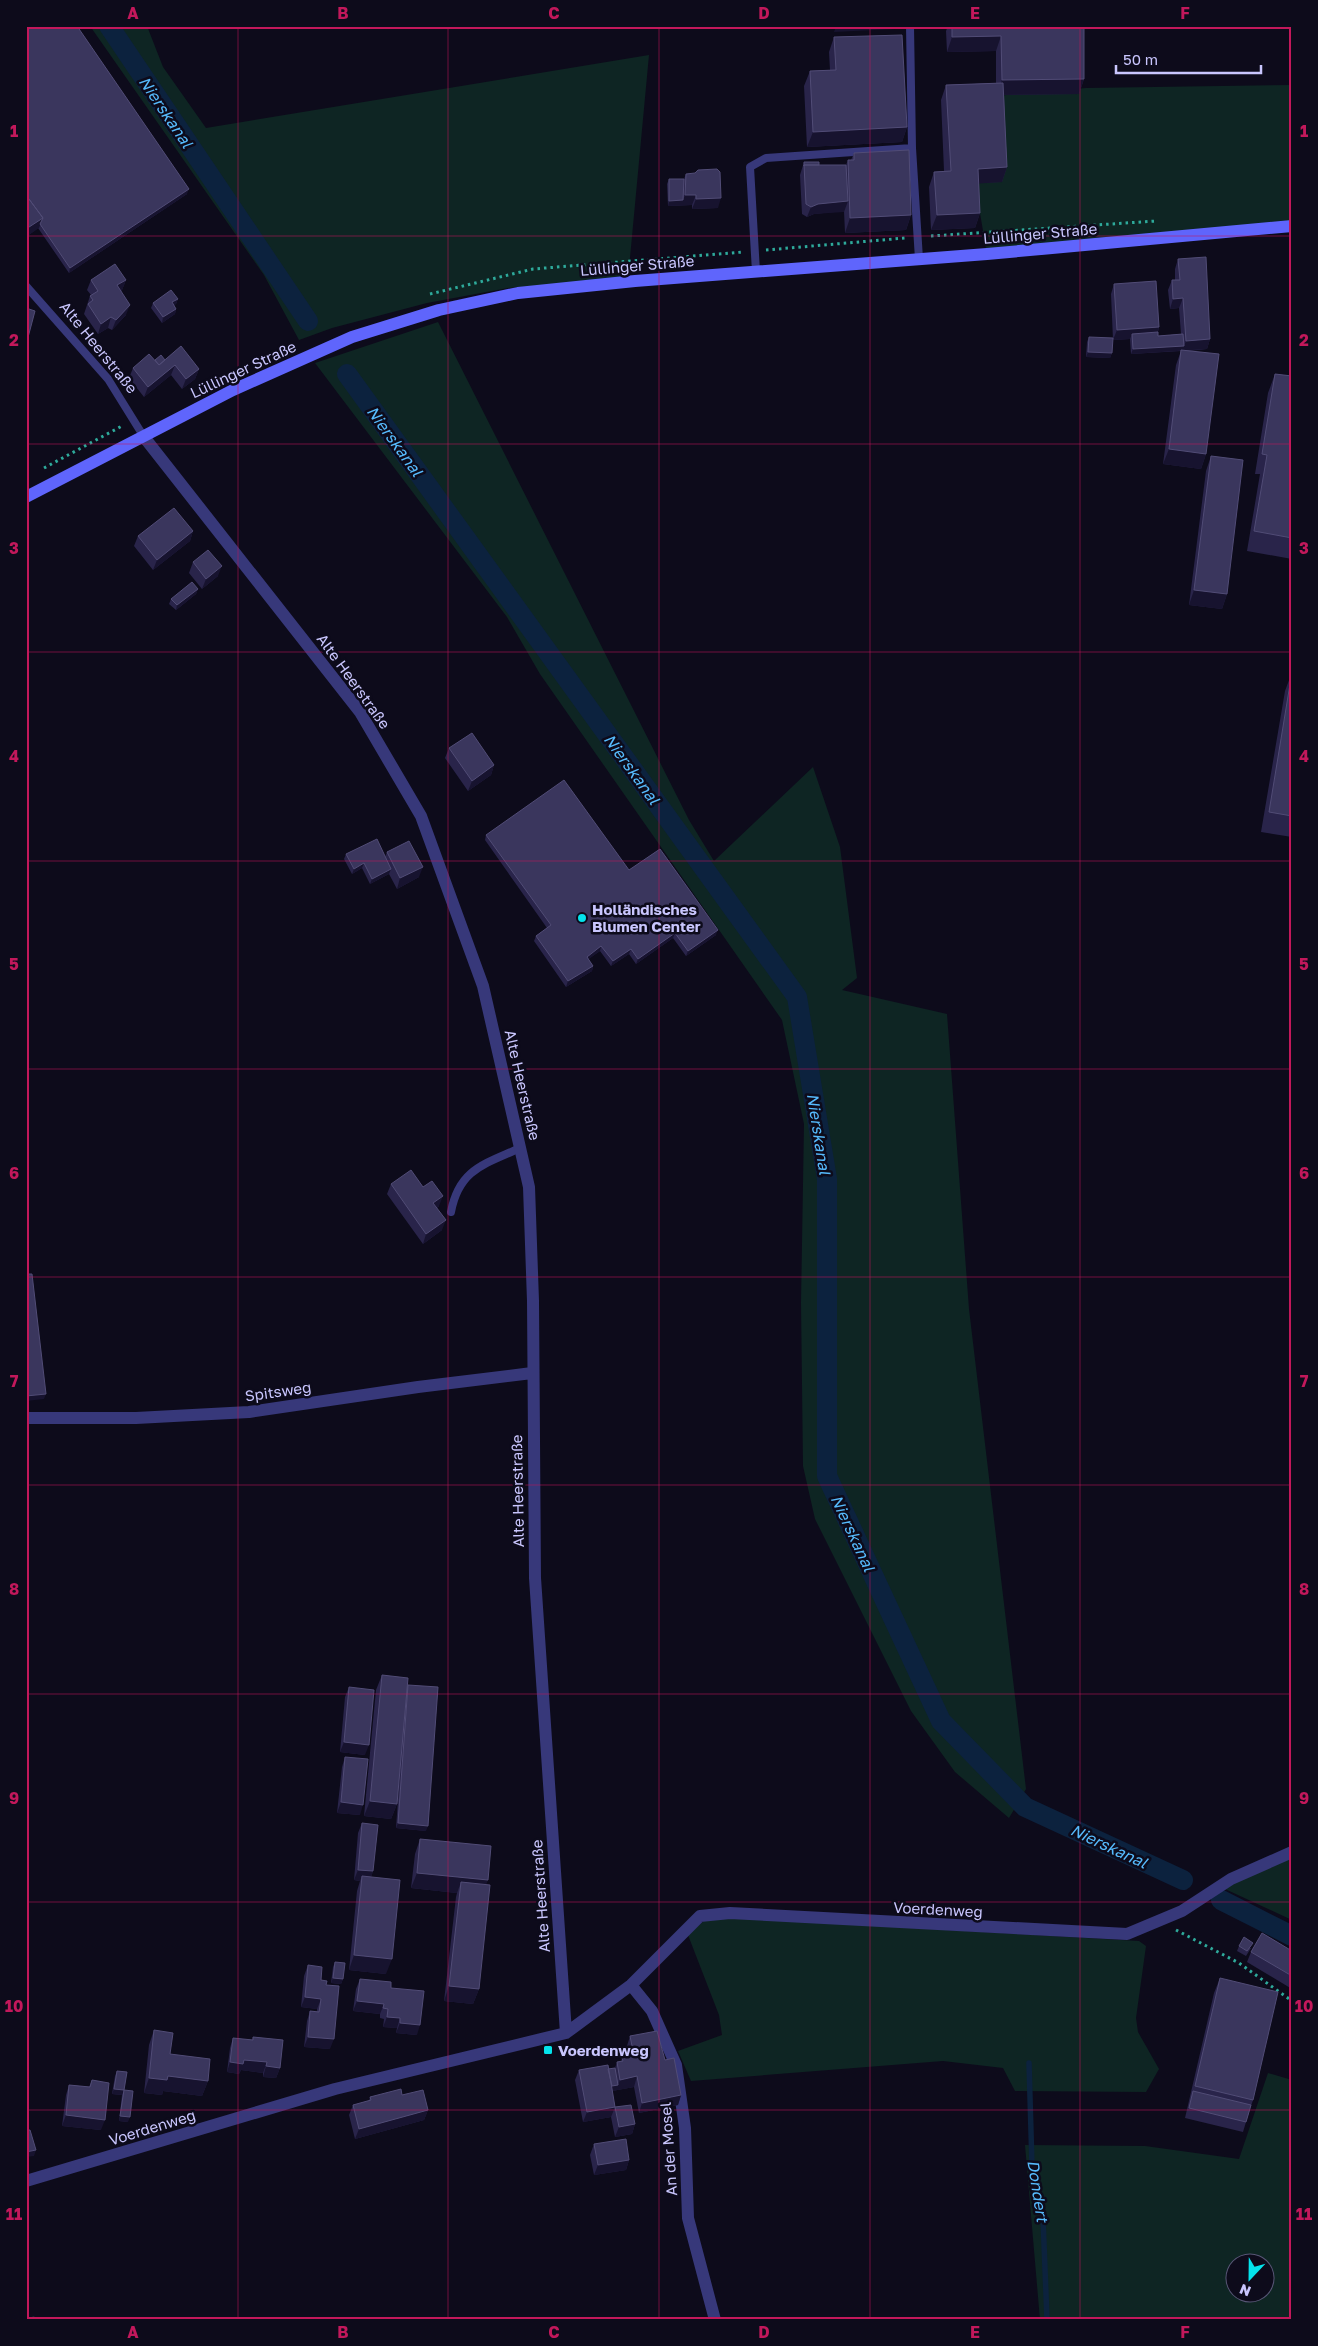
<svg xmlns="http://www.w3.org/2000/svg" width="1318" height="2346" viewBox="0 0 1318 2346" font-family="'Golos Text',sans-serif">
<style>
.green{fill:#0e2523;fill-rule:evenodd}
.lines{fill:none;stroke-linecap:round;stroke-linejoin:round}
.stream{stroke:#0c223e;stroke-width:5.5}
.canal{stroke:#0c223e;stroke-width:20}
.path{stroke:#2eaa9b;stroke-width:3;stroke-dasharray:2.5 4;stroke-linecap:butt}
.lane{stroke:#37387a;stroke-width:8}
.street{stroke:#37387a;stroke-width:12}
.secondary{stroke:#5f65fc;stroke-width:12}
.wall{fill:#29244a}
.shaded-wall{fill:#17132f}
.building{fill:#3a365d;stroke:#514c76}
.grid{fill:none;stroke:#c2185b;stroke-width:1;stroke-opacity:0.55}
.poi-dot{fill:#04e3ec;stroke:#0d0b1b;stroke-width:2}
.labels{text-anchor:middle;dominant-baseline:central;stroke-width:5;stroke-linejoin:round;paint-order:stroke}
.street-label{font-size:15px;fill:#c9c6fe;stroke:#0d0b1b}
.poi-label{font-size:15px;font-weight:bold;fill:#c9c6fe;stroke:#0d0b1b;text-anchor:start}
.water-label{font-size:16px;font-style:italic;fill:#56bafc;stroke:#0d0b1b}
.neatline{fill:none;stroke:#c2185b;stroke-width:2}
.grid-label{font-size:16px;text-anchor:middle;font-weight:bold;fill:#c2185b}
</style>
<rect width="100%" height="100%" fill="#0d0b1b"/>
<path class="green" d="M 90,26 L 147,26 L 163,67 L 206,128 L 649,55 L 628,279 L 508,288 L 427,303 L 332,328 L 299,340 L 264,275 Z
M 1292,85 L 1292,227 L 987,254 L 975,184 L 995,96 L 1086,88 Z
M 438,322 L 689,820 L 714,861 L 813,767 L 840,847 L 857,978 L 842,990 L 947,1014 L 969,1309 L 1026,1789 L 1009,1818 L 955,1772 L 911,1711 L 815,1519 L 803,1466 L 801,1303 L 804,1124 L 782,1020 L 540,674 L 507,617 L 315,363 Z
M 1292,1847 L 1292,1920 L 1225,1889 Z
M 717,1917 L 1139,1941 L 1146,1946 L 1136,2018 L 1138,2032 L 1159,2069 L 1146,2092 L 1015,2091 L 1003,2068 L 943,2061 L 691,2081 L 678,2051 L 722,2035 L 719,2015 L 688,1935 L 705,1920 Z
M 1268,2073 L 1292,2080 L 1292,2320 L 1040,2320 L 1025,2145 L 1145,2146 L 1239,2159 ZM 1236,2264 L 1266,2264 L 1266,2294 L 1236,2294 Z"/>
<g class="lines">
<path class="stream" d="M 1029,2063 L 1032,2166 L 1043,2218 L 1047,2320"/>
<path class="canal" d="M 109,26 L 308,321
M 347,374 L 797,997 L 827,1179 L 827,1476 L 941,1721 L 1025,1807 L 1183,1880
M 1221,1900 L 1292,1936"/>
<path class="path" d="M 931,236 L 1156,221
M 766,250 L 905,238
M 430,294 L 533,269 L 743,252
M 44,468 L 122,426
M 1176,1930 L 1239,1963 L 1292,2001
M 26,2317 L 43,2320"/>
<path class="lane" d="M 910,26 L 912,148
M 756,272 L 750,167 L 766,158 L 912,148 L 919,259
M 26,286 L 108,379 L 144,437
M 451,1212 C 459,1169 485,1164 520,1148"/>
<path class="street" d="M 144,437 L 360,712 L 421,816 L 483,986 L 529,1187 L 533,1301 L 535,1578 L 566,2033
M 26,1418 L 136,1418 L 249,1412 L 418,1387 L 532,1373
M 631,1985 L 652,2011 L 676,2065 L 685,2128 L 688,2218 L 715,2320
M 26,2181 L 335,2089 L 566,2033 L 631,1985 L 700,1916 L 730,1913 L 1127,1934 L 1182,1911 L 1231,1879 L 1292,1852"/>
<path class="secondary" d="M 26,497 L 233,390 L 352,337 L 439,310 L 518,293 L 635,281 L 987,254 L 1292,226"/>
</g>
<path class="wall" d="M 26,26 L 187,194 L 69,273 L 38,228 L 26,237 Z
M 948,26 L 1084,26 L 1084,79 L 1079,94 L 1004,95 L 1007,167 L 1002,182 L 979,183 L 980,213 L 975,228 L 931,230 L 929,187 L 934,172 L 944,171 L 941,100 L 946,85 L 996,83 L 996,51 L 947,52 L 946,31 Z
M 834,37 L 907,127 L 902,142 L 807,147 L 804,86 L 810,71 L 830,70 L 829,52 Z
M 854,153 L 911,215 L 906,230 L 845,233 L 844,211 L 814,214 L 807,217 L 802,214 L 800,175 L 804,162 L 819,165 L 846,165 L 848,160 L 851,160 Z
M 686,174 L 718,208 L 692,209 L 692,205 L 668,206 L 667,184 L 669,179 L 684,179 Z
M 1178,259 L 1210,339 L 1207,349 L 1189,351 L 1206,454 L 1201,469 L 1163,464 L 1176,365 L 1181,351 L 1131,354 L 1130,339 L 1113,340 L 1111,294 L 1114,284 L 1159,327 L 1158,332 L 1158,336 L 1181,334 L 1179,308 L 1170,309 L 1168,290 L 1172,280 L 1175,280 L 1175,269 Z
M 91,280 L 126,280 L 122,290 L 121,291 L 126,315 L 112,330 L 108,328 L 98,334 L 84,314 L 90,296 L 91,295 L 87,290 Z
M 178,299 L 176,304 L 174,305 L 176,309 L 175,314 L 162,323 L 151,308 L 153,303 Z
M 1089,337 L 1112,353 L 1110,358 L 1086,357 L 1087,342 Z
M 155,360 L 165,360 L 199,369 L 195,379 L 182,389 L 171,375 L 144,397 L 129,378 L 133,368 Z
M 1275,374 L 1292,376 L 1292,559 L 1247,551 L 1260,474 L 1255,474 L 1268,393 Z
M 1211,456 L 1227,594 L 1222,609 L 1189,605 L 1206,471 Z
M 193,531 L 190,541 L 153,570 L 134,546 L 138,536 Z
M 193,562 L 218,576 L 202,589 L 189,573 Z
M 198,589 L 196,594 L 176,610 L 169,604 L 171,599 Z
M 1292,672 L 1292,837 L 1261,832 L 1285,691 Z
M 449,748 L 494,765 L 491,775 L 468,791 L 445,758 Z
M 486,835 L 629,870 L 716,935 L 686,956 L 673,938 L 636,964 L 629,954 L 611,966 L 600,951 L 588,959 L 593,966 L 592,971 L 566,987 L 534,941 L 536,936 L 547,928 L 485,840 Z
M 387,852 L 419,877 L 397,889 L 389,874 L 370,884 L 362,868 L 352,874 L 344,859 L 346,854 L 385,857 Z
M 391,1184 L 423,1187 L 439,1206 L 437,1208 L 442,1230 L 423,1244 L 387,1194 Z
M 382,1675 L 408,1686 L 426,1831 L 396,1828 L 402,1743 L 397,1804 L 391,1819 L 364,1816 L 376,1690 Z
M 349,1687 L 365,1755 L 340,1752 L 345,1697 Z
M 345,1757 L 360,1815 L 337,1813 L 342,1767 Z
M 362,1823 L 373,1871 L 371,1877 L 386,1974 L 349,1970 L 357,1891 L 360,1881 L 354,1880 L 358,1833 Z
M 420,1839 L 486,1885 L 479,1989 L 473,2004 L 444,2001 L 456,1897 L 457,1893 L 411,1888 L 415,1854 Z
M 1239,1946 L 1251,1948 L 1246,1956 L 1237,1951 Z
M 1292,1951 L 1292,1989 L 1247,1962 L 1251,1952 Z
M 335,1962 L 343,1979 L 341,1984 L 331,1983 L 333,1967 Z
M 308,1965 L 321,1980 L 326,1985 L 330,2049 L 304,2047 L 307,2021 L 310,2011 L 317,2012 L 317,2009 L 301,2007 L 304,1976 Z
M 1220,1978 L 1253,2100 L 1246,2122 L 1243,2132 L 1185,2118 L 1214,1993 Z
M 360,1979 L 391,1988 L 417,2035 L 396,2033 L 397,2028 L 383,2027 L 384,2019 L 380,2018 L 380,2014 L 353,2011 L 356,1989 Z
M 154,2030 L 170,2054 L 208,2081 L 202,2096 L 163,2091 L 162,2095 L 144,2093 L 149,2045 Z
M 630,2036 L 665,2060 L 681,2095 L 678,2105 L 639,2113 L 634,2087 L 612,2091 L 615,2107 L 635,2124 L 632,2134 L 615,2137 L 611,2117 L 583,2122 L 575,2080 L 579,2070 L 608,2069 L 615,2068 L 617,2062 L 621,2062 L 622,2058 L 629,2057 L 627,2046 Z
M 253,2037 L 280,2068 L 276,2078 L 263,2077 L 263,2073 L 241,2070 L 239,2074 L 227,2072 L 230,2048 L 233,2038 L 252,2040 Z
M 117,2071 L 124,2090 L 128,2122 L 119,2121 L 122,2095 L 112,2094 L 115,2076 Z
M 92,2080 L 101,2130 L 62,2126 L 66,2095 L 69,2085 L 89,2087 Z
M 402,2095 L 428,2110 L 424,2120 L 355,2139 L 349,2115 L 353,2105 L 369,2101 L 370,2097 Z
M 594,2144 L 629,2160 L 626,2170 L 594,2175 L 590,2155 Z"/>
<path class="shaded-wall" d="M 836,26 L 896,26 L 895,29 L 834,32 Z
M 1001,36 L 996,51 L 947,52 L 952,37 Z
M 1084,79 L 1079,94 L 997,95 L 1002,80 Z
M 907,127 L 902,142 L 807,147 L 813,132 Z
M 1007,167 L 1002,182 L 972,184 L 978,169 Z
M 189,189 L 187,194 L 69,273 L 70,268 Z
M 685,195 L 696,195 L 692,205 L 668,206 L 669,201 L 683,200 Z
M 721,198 L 718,208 L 692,209 L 696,199 Z
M 848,201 L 844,212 L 814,214 L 807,217 L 811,207 L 818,204 Z
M 980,213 L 975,228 L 931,230 L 937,215 Z
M 911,215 L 906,230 L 845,233 L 850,218 Z
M 43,218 L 39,228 L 26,237 L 26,229 Z
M 126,280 L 122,290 L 114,296 L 117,285 Z
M 1183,298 L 1179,308 L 1170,309 L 1173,299 Z
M 178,299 L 176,304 L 170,307 L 172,302 Z
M 130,305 L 126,315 L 112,330 L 116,320 Z
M 176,309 L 175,314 L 162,323 L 163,317 Z
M 111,317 L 108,328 L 98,334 L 101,324 Z
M 1159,327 L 1156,337 L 1132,334 L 1130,339 L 1113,340 L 1117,330 Z
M 1210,339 L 1207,349 L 1131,354 L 1133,349 L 1184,346 L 1186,341 Z
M 1088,352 L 1112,353 L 1110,358 L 1086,357 Z
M 175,365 L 171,375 L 144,397 L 148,387 Z
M 199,369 L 195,379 L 182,389 L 186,379 Z
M 1169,449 L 1206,454 L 1201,469 L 1163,464 Z
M 193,531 L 190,541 L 153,570 L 157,560 Z
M 222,566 L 218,576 L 202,589 L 206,579 Z
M 198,589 L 196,594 L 176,610 L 177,605 Z
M 1194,590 L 1227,594 L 1222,609 L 1189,605 Z
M 494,765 L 491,775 L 468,791 L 472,781 Z
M 364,863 L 362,868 L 352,874 L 354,869 Z
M 423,867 L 419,877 L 397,889 L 400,878 Z
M 391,869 L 389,874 L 370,884 L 372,879 Z
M 718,930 L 716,935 L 686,956 L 688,951 Z
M 675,933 L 673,938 L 636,964 L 638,959 Z
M 601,946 L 600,951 L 585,962 L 587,957 Z
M 631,949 L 629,954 L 611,966 L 613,961 Z
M 593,966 L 592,971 L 566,987 L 568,981 Z
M 443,1196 L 439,1206 L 430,1213 L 433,1203 Z
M 446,1220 L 442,1230 L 423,1244 L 426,1234 Z
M 46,1394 L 44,1399 L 26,1401 L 26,1396 Z
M 344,1742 L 369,1745 L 365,1755 L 340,1752 Z
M 370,1801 L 397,1804 L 391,1819 L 364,1816 Z
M 341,1802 L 363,1805 L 360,1815 L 337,1813 Z
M 398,1823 L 428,1826 L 426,1831 L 396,1828 Z
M 358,1870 L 373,1871 L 370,1881 L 362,1876 L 360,1881 L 354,1880 Z
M 417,1873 L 488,1880 L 482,1895 L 461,1882 L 457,1893 L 411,1888 Z
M 354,1955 L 392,1959 L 386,1974 L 349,1970 Z
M 333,1978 L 343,1979 L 341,1984 L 331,1983 Z
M 449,1986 L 479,1989 L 473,2004 L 444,2001 Z
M 305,1997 L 321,1999 L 317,2009 L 301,2007 Z
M 357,2001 L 384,2004 L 380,2014 L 353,2011 Z
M 387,2017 L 400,2018 L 397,2028 L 383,2027 Z
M 400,2023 L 420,2025 L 417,2035 L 396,2033 Z
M 308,2037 L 334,2039 L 330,2049 L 304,2047 Z
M 244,2060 L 267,2062 L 263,2073 L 241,2070 L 239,2074 L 227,2072 L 230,2062 Z
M 266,2066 L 280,2068 L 276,2078 L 263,2077 Z
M 168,2076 L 208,2081 L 202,2096 L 163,2091 L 162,2095 L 144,2093 L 149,2078 Z
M 637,2076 L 634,2087 L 607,2092 L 609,2087 L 618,2085 L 620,2080 Z
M 114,2089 L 124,2090 L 122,2095 L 112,2094 Z
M 681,2095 L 678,2105 L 639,2113 L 642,2103 Z
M 615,2107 L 611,2117 L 583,2122 L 587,2112 Z
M 428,2110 L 424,2120 L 355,2139 L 359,2129 Z
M 66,2115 L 105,2120 L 101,2130 L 62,2126 Z
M 120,2116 L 130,2117 L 128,2122 L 119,2121 Z
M 635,2124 L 632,2134 L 615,2137 L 619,2127 Z
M 36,2150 L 34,2156 L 26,2157 L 26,2152 Z
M 629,2160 L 626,2170 L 594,2175 L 598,2165 Z"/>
<path class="building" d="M 26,26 L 77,26 L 189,189 L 70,268 L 40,224 L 43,218 L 26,195 Z
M 952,26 L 1084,26 L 1084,79 L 1002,80 L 1001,36 L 952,37 Z
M 902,35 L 907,127 L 813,132 L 810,71 L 836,70 L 834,37 Z
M 1003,83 L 1007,167 L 978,169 L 980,213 L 937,215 L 934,172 L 951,171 L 946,85 Z
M 909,150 L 911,215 L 850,218 L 848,160 L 854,160 L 854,153 Z
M 804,162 L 819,162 L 819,165 L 804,165 L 804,166 Z
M 804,165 L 846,165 L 848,201 L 818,204 L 811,207 L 806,204 Z
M 717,169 L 720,172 L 721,198 L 696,199 L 696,195 L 685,195 L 686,174 L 695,173 L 698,170 Z
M 669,179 L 684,179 L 683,200 L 669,201 Z
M 26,195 L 43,218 L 26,229 Z
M 1206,257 L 1210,339 L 1186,341 L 1183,298 L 1173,299 L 1172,280 L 1180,280 L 1178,259 Z
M 115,264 L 126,280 L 117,285 L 130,305 L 116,320 L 111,317 L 101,324 L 88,304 L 93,300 L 90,296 L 98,291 L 91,280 Z
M 1156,281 L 1159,327 L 1117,330 L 1114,284 Z
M 171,290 L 178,299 L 172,302 L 176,309 L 163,317 L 153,303 Z
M 26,308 L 35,311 L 26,345 Z
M 1158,332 L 1158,336 L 1183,334 L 1184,346 L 1133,349 L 1132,334 Z
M 1089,337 L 1113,338 L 1112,353 L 1088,352 Z
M 181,346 L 199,369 L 186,379 L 175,365 L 148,387 L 133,368 L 149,354 L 159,365 Z
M 1181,350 L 1219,354 L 1206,454 L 1169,449 Z
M 161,355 L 165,360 L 159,365 L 155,360 Z
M 1275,374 L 1292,376 L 1292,538 L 1254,531 L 1267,455 L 1262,454 Z
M 1211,456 L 1243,460 L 1227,594 L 1194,590 Z
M 174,508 L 193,531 L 157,560 L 138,536 Z
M 208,550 L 222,566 L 206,579 L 193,562 Z
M 192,582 L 198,589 L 177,605 L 171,599 Z
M 1292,672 L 1292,816 L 1269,812 Z
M 472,733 L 494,765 L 472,781 L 449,748 Z
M 564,780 L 629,870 L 660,849 L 718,930 L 688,951 L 675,933 L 638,959 L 631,949 L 613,961 L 601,946 L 587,957 L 593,966 L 568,981 L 536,936 L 551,925 L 486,835 Z
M 377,839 L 391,869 L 372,879 L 364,863 L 354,869 L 346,854 Z
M 409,841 L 423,867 L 400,878 L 387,852 Z
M 411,1170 L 423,1187 L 432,1181 L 443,1196 L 433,1203 L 446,1220 L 426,1234 L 391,1184 Z
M 26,1274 L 32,1274 L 46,1394 L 26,1396 Z
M 382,1675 L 408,1678 L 397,1804 L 370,1801 Z
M 408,1685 L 438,1687 L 428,1826 L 398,1823 Z
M 349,1687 L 374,1690 L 369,1745 L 344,1742 Z
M 345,1757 L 368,1759 L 363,1805 L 341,1802 Z
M 362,1823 L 378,1825 L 373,1871 L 358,1870 Z
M 420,1839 L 491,1846 L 488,1880 L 417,1873 Z
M 362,1876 L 400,1880 L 392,1959 L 354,1955 Z
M 461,1882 L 490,1885 L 479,1989 L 449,1986 Z
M 1262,1933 L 1292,1951 L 1292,1976 L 1251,1952 Z
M 1244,1937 L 1253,1943 L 1247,1951 L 1239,1946 Z
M 335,1962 L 345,1963 L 343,1979 L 333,1978 Z
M 308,1965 L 322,1967 L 321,1980 L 327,1981 L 326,1985 L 339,1986 L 334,2039 L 308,2037 L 310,2011 L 319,2012 L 321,1999 L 305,1997 Z
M 1220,1978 L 1278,1992 L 1253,2100 L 1195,2086 Z
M 360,1979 L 391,1982 L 391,1988 L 424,1991 L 420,2025 L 400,2023 L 400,2018 L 387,2017 L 388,2009 L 383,2008 L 384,2004 L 357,2001 Z
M 154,2030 L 173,2033 L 170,2054 L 210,2059 L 208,2081 L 168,2076 L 167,2080 L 149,2078 Z
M 657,2031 L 665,2060 L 674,2058 L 681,2095 L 642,2103 L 637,2076 L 620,2080 L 617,2062 L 623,2061 L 622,2058 L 634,2056 L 630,2036 Z
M 253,2037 L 283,2040 L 280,2068 L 266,2066 L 267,2062 L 244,2060 L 243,2064 L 230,2062 L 233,2038 L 253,2040 Z
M 608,2065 L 615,2107 L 587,2112 L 579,2070 Z
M 615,2068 L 618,2085 L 612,2086 L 608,2069 Z
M 117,2071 L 127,2072 L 124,2090 L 114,2089 Z
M 92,2080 L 109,2083 L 105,2120 L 66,2115 L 69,2085 L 90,2087 Z
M 401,2089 L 402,2095 L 423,2090 L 428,2110 L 359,2129 L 353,2105 L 371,2100 L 370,2097 Z
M 124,2090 L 133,2091 L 130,2117 L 120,2116 Z
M 1193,2091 L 1251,2105 L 1246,2122 L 1189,2108 Z
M 631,2105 L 635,2124 L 619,2127 L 615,2107 Z
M 26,2130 L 30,2130 L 36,2150 L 26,2152 Z
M 626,2139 L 629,2160 L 598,2165 L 594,2144 Z"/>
<path class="grid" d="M 238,26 L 238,2320M 448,26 L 448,2320M 659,26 L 659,2320M 870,26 L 870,2320M 1080,26 L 1080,2320M 26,236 L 1292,236M 26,444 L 1292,444M 26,652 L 1292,652M 26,861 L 1292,861M 26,1069 L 1292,1069M 26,1277 L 1292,1277M 26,1485 L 1292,1485M 26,1694 L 1292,1694M 26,1902 L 1292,1902M 26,2110 L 1292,2110"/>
<g class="poi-dot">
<circle cx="582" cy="918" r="5"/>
<rect x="543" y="2045" width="10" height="10" rx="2.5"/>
</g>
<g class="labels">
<g class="street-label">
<text transform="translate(1040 233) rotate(-5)">Lüllinger Straße</text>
<text transform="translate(637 265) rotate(-5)">Lüllinger Straße</text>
<text transform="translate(99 347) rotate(51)">Alte Heerstraße</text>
<text transform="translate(243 369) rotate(-25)">Lüllinger Straße</text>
<text transform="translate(354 681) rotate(54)">Alte Heerstraße</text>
<text transform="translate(523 1085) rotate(77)">Alte Heerstraße</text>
<text transform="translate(278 1391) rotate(-8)">Spitsweg</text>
<text transform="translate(517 1491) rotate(-91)">Alte Heerstraße</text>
<text transform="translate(540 1896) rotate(-94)">Alte Heerstraße</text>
<text transform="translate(938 1909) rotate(3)">Voerdenweg</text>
<text transform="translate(152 2127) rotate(-17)">Voerdenweg</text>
<text transform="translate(668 2149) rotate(-94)">An der Mosel</text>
</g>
<g class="poi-label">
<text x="592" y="909">Holländisches<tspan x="592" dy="17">Blumen Center</tspan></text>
<text x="558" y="2050">Voerdenweg</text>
</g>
<g class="water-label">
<text transform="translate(166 112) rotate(56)">Nierskanal</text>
<text transform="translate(395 441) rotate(54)">Nierskanal</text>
<text transform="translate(632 769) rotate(54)">Nierskanal</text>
<text transform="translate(819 1134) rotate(81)">Nierskanal</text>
<text transform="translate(853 1533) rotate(65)">Nierskanal</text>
<text transform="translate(1109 1846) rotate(25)">Nierskanal</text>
<text transform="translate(1038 2191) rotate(81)">Dondert</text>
</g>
</g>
<rect width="1318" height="2346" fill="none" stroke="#0d0b1b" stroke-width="55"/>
<g transform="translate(1250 2278) rotate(202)"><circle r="24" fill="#0d0b1b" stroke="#585676"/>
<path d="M0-4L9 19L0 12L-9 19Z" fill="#04e3ec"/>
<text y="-8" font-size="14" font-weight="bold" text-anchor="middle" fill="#c9c6fe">N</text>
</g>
<path d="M1116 65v8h145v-8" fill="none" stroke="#c9c6fe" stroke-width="2.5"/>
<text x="1123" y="65" font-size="15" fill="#c9c6fe" stroke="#0d0b1b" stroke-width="4" paint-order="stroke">50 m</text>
<rect x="28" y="28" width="1262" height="2290" class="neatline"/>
<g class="grid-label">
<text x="133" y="19">A</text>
<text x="343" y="19">B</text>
<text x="554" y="19">C</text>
<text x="764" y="19">D</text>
<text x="975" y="19">E</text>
<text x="1185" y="19">F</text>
<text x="14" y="137">1</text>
<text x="1304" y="137">1</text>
<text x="14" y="346">2</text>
<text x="1304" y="346">2</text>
<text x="14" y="554">3</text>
<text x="1304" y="554">3</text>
<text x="14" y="762">4</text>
<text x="1304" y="762">4</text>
<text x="14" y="970">5</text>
<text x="1304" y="970">5</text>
<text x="14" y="1179">6</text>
<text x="1304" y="1179">6</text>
<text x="14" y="1387">7</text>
<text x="1304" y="1387">7</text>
<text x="14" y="1595">8</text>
<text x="1304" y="1595">8</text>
<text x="14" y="1804">9</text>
<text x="1304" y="1804">9</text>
<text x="14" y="2012">10</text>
<text x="1304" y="2012">10</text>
<text x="14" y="2220">11</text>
<text x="1304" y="2220">11</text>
<text x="133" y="2338">A</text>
<text x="343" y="2338">B</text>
<text x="554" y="2338">C</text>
<text x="764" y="2338">D</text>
<text x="975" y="2338">E</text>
<text x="1185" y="2338">F</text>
</g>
</svg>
